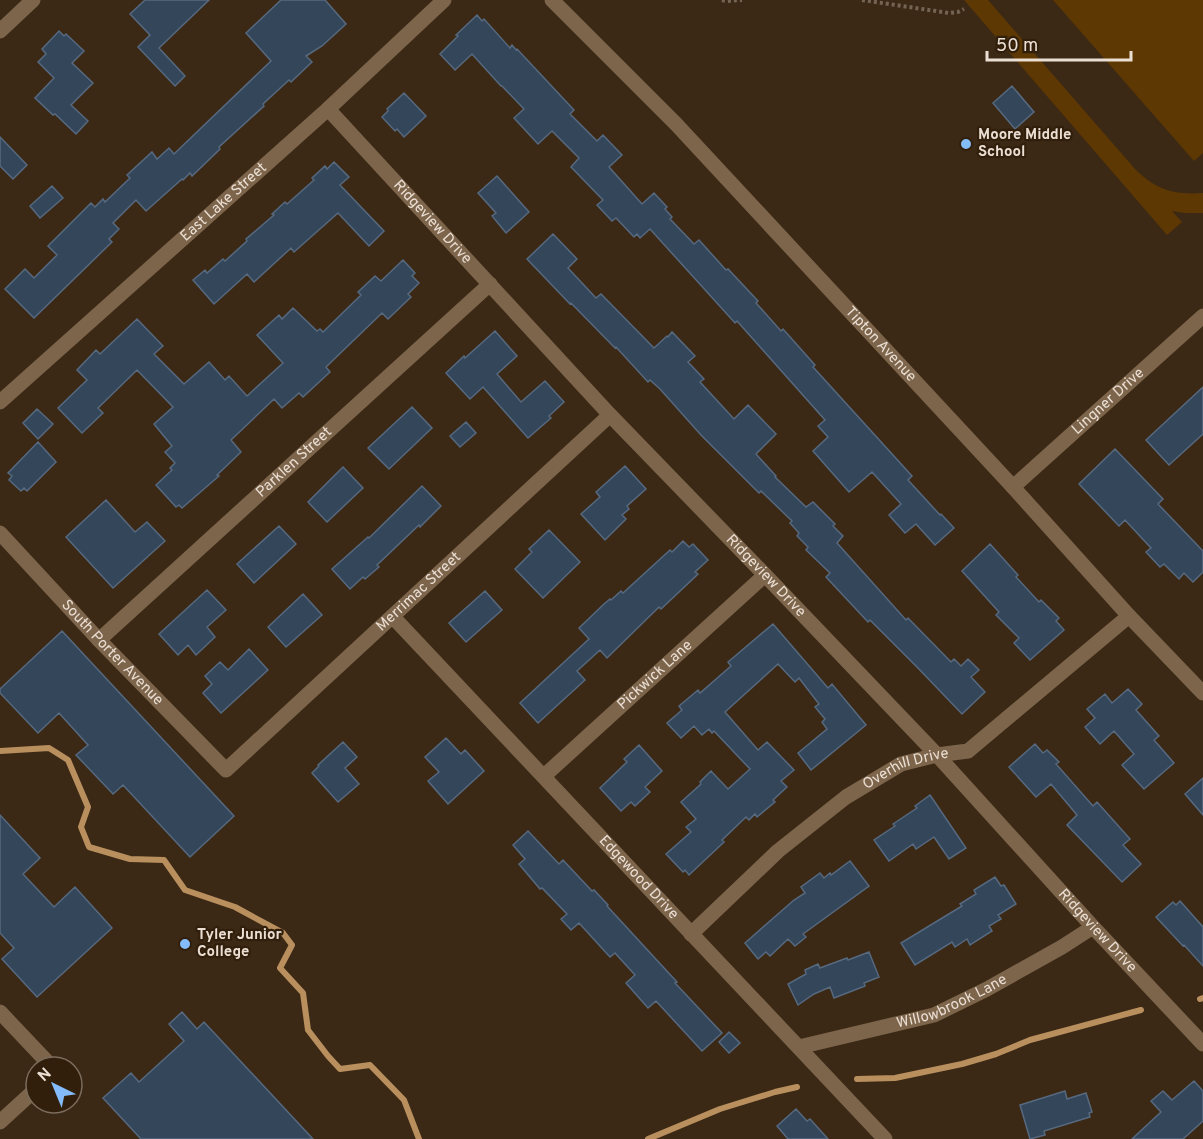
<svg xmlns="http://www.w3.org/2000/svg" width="1203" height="1139" viewBox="0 0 1203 1139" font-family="Overpass,sans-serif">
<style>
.green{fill:#5e3802}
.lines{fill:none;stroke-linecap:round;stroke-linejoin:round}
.stream{stroke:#b98f5e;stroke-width:6}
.building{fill:#34465a;stroke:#56697f;stroke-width:1.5}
.path{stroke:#746454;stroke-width:4;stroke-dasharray:3 3;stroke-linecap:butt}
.minor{stroke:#7d654c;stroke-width:15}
.poi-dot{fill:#84bcfb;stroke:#311f0c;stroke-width:2}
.labels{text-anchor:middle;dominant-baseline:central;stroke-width:4.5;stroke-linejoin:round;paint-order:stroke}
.poi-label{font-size:15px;font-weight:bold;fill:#ebdfd4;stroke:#311f0c;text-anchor:start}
.street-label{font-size:15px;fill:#ebdfd4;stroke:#311f0c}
</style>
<rect width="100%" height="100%" fill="#3b2916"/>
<path class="green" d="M 964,0 L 988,0 L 1135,169 C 1156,190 1174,195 1203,193 L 1203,213 L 1185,213 L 1172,211 L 1182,222 L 1167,235 Z
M 1053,0 L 1203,0 L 1203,153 L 1194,161 Z"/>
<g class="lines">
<path class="stream" d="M 0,751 L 49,748 L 68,760 L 88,807 L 81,827 L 89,847 L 130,859 L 164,860 L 185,890 L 235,907 L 283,933 L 292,945 L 280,968 L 303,993 L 308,1030 L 328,1056 L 340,1069 L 370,1065 L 404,1100 L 419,1139
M 1200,999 L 1203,998
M 857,1079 L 895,1078 L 962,1064 L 996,1054 L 1030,1040 L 1141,1010
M 648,1139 L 720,1109 L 775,1092 L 797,1087"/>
</g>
<path class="building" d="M 145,0 L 209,0 L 159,48 L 185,76 L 175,86 L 138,47 L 150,35 L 130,14 Z
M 281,0 L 325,0 L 346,24 L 322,46 L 306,56 L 312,62 L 291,82 L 289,80 L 263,104 L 264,106 L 219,147 L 220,149 L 192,176 L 190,173 L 183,180 L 182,179 L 146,211 L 136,200 L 113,223 L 119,229 L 109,239 L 112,242 L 34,318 L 5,289 L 25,269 L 34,278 L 57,255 L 48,246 L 91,203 L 95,207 L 103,199 L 105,202 L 130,178 L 127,175 L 152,152 L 157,159 L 169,148 L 174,154 L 271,61 L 246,33 Z
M 477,15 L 482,21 L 484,19 L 510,48 L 512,45 L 516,50 L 517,49 L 574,110 L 570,114 L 597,141 L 603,135 L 622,155 L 609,167 L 642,204 L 654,193 L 667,207 L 665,209 L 672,217 L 670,219 L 694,244 L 699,240 L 726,270 L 728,269 L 758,301 L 756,303 L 781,331 L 783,329 L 815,365 L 813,367 L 912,476 L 908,480 L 940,515 L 941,514 L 954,528 L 935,545 L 916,524 L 905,533 L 889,515 L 901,504 L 872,472 L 849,492 L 813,451 L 828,437 L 818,426 L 825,420 L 737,321 L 735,323 L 650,229 L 640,238 L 637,234 L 634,237 L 616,218 L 612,221 L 597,205 L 603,200 L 571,167 L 579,158 L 552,131 L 538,144 L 514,118 L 524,109 L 502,86 L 501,86 L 472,54 L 455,70 L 440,54 L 458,36 L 456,35 Z
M 59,31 L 64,36 L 66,34 L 84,51 L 72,63 L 93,83 L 71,105 L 88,121 L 76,134 L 55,114 L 53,115 L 35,98 L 54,78 L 38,62 L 46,54 L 42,49 Z
M 1012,86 L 1034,112 L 1015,129 L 993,103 Z
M 404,93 L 426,116 L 404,137 L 397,129 L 395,131 L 382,117 L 388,111 L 387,109 Z
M 0,137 L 27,165 L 13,179 L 0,166 Z
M 334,162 L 349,177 L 340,185 L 384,231 L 369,246 L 338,213 L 294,252 L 291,248 L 254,282 L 247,274 L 214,304 L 193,280 L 205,270 L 207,273 L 223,259 L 225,261 L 247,241 L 246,239 L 274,215 L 272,214 L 285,202 L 287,204 L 314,180 L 312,178 L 325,166 L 327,169 Z
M 497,176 L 529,212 L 506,233 L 492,216 L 496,213 L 478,193 Z
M 52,186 L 63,198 L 40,218 L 30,206 Z
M 553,234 L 577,259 L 568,268 L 596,298 L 601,294 L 654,348 L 667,336 L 668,337 L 672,332 L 695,356 L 688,362 L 704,379 L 700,382 L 734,419 L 748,405 L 776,434 L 756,454 L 776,476 L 775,477 L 806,507 L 813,502 L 835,524 L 833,526 L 843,536 L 837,543 L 906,620 L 908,618 L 951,662 L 954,659 L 961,666 L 968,659 L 979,670 L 971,677 L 985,692 L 962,714 L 917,667 L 870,620 L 868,622 L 826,577 L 830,573 L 806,550 L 808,547 L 797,536 L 799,533 L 790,523 L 792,521 L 761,491 L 759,493 L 701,435 L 660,389 L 650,380 L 648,382 L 616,347 L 615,348 L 571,303 L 570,304 L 527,259 Z
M 403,260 L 415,273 L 412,276 L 419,283 L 408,294 L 411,297 L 388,319 L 382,313 L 326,367 L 330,372 L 303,397 L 299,393 L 282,408 L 274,399 L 231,440 L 241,452 L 217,475 L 219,476 L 182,508 L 179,505 L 176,507 L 156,485 L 172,470 L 170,468 L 175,463 L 165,452 L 172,446 L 154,424 L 173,407 L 137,370 L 98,408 L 103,413 L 82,433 L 58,408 L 87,380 L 77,370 L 96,350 L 100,354 L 137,319 L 163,346 L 154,354 L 184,384 L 209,362 L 225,380 L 229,376 L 247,396 L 283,363 L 257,335 L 279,315 L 282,319 L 293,308 L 317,331 L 320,329 L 323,332 L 361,295 L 358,292 L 375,276 L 381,281 Z
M 495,331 L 517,356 L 497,374 L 521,402 L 545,381 L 564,402 L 549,416 L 551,418 L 528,438 L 483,387 L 470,399 L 446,373 L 464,356 L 465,358 Z
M 1203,387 L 1203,434 L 1169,465 L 1146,440 Z
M 412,407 L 432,428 L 389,469 L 368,448 Z
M 37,409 L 53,424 L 38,439 L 23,423 Z
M 466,422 L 476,433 L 460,447 L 450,436 Z
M 38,442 L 56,462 L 27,491 L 24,488 L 21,491 L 9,480 L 12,476 L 8,473 Z
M 1115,449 L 1163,499 L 1158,504 L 1203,551 L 1203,572 L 1193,582 L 1184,573 L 1179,579 L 1164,564 L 1160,567 L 1146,552 L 1151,548 L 1125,520 L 1119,526 L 1079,484 Z
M 625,466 L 646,489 L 627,506 L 629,509 L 622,515 L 626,519 L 605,540 L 581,514 L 600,497 L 596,492 Z
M 343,467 L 363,488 L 327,522 L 308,502 Z
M 422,486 L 441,506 L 420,527 L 419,525 L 377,565 L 379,567 L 365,579 L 363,577 L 350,589 L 332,569 L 368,537 L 369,538 Z
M 106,500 L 135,532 L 147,522 L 165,541 L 113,588 L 66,537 Z
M 279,526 L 296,544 L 254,583 L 237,564 Z
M 549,530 L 580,562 L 543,598 L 515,569 L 532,552 L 529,549 Z
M 683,541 L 689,547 L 693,544 L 708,560 L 695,572 L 698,574 L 661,609 L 659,607 L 607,658 L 600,650 L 577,671 L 585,680 L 538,723 L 520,703 L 589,639 L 579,628 L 604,604 L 610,599 L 611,600 L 621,591 L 623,593 L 670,550 L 672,552 Z
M 990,544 L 1018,575 L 1016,577 L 1039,602 L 1041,600 L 1059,618 L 1056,621 L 1064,630 L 1030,660 L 1014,643 L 1019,638 L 996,615 L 999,612 L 962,571 Z
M 207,590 L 226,610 L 207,627 L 215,637 L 196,655 L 188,645 L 178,655 L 159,634 Z
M 485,591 L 502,610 L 466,642 L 449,623 Z
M 303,594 L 322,615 L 286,647 L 268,627 Z
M 773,624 L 828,688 L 832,684 L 866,725 L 811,770 L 798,753 L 827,729 L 822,722 L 825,719 L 815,707 L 819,704 L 799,678 L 795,682 L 778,664 L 725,712 L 758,750 L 767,742 L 794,770 L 781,781 L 787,787 L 773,800 L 775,802 L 757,817 L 755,814 L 749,820 L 746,817 L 722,840 L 724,842 L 689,875 L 685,870 L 683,872 L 666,854 L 691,832 L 686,827 L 696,819 L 681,802 L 701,784 L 700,782 L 711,771 L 728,789 L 750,769 L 714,731 L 712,733 L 709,729 L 702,735 L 694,726 L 681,738 L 667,723 L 682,710 L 679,706 L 698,690 L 700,693 L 731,666 L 728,662 Z
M 62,631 L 234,816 L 190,857 L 123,785 L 113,794 L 76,755 L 88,745 L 59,713 L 38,733 L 0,693 L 0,689 Z
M 249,649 L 268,670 L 221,713 L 203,693 L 212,684 L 205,676 L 220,662 L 228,670 Z
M 1128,689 L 1142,704 L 1136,710 L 1159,736 L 1154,740 L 1174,763 L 1144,789 L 1122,765 L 1134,754 L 1114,731 L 1100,744 L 1085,727 L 1095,718 L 1087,709 L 1105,694 L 1112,703 Z
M 446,738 L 461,754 L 465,750 L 484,771 L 448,804 L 428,781 L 439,772 L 425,757 Z
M 343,742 L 357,757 L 345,768 L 359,784 L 338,802 L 312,773 L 319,766 L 318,765 Z
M 1035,744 L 1043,753 L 1047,750 L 1059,762 L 1056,764 L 1093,806 L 1097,802 L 1130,839 L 1123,845 L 1141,864 L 1122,882 L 1067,825 L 1077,815 L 1051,784 L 1036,797 L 1009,767 Z
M 639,745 L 662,771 L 645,787 L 650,792 L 635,806 L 631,802 L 621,811 L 600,788 L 627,762 L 624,759 Z
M 1203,778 L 1203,815 L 1185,794 Z
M 930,795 L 966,848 L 949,859 L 934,837 L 916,849 L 913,844 L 889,861 L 874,840 L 895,826 L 893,824 L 917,808 L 915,806 Z
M 0,815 L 40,858 L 23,874 L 54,907 L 75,887 L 112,928 L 37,997 L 2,959 L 14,948 L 0,933 Z
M 528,831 L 559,864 L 563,860 L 592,891 L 594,890 L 608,905 L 607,906 L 677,982 L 675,983 L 722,1033 L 702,1051 L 656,1001 L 648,1008 L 626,983 L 635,975 L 615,953 L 610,957 L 579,923 L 571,930 L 561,919 L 567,914 L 542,888 L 540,889 L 519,864 L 525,859 L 513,845 Z
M 850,861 L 869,886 L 803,934 L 806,937 L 795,946 L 788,939 L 770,956 L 766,952 L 758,959 L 745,943 L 794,900 L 805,893 L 801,887 L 820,873 L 824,878 L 830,873 L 831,875 Z
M 995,877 L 1001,886 L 1004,885 L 1016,904 L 998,915 L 1001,919 L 989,926 L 992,931 L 970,945 L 967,939 L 955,947 L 952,942 L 915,965 L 901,943 L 962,906 L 960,904 L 976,894 L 974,890 Z
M 1180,901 L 1203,927 L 1203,966 L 1184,945 L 1183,946 L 1156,917 L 1173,902 L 1176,905 Z
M 869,952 L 879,977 L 864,983 L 865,986 L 834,998 L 830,987 L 814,994 L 798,1005 L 788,984 L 806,974 L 805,970 L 818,964 L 820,968 L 847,958 L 848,960 Z
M 182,1012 L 197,1029 L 204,1022 L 313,1139 L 141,1139 L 103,1098 L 131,1073 L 139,1082 L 184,1041 L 169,1024 Z
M 729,1032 L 740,1043 L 729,1053 L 719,1042 Z
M 1194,1081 L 1203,1091 L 1203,1121 L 1183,1139 L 1132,1139 L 1161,1112 L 1151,1101 L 1163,1091 L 1172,1100 Z
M 1065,1091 L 1067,1099 L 1086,1093 L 1092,1112 L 1089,1113 L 1090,1117 L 1044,1131 L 1045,1135 L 1030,1139 L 1020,1105 Z
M 796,1109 L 807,1121 L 810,1119 L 828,1139 L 788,1139 L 777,1126 Z"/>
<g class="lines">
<path class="path" d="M 722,0 L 726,1 L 742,0
M 862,0 L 949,13 L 958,12 L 964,9"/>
<g class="minor">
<path id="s1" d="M 552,0 L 676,124 L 1013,487 L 1129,616 L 1203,693"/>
<path d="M 0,31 L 33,0"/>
<path id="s2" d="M 328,109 L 610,415 L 765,575 L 937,755 L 1093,927 L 1203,1044"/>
<path id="s3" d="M 0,402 L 328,109 L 444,0"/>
<path id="s4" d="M 1013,487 L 1203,316"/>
<path id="s5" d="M 0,533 L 99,640 L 226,770 L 610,415"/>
<path id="s6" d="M 393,617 L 885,1139"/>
<path id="s7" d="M 99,640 L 490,284"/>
<path id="s8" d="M 544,776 L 765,575"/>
<path id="s9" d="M 691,934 L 778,851 L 846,797 L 901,764 L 937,755 L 968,751 L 1129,616"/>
<path d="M 0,1012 L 52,1067"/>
<path id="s10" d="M 799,1047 L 934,1015 L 987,989 L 1062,947 L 1093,927"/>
<path d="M 0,1122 L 36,1089"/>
</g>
</g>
<g class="poi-dot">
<circle cx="966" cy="144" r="6"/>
<circle cx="185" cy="944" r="6"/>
</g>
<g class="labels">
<g class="poi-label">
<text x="978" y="135">Moore Middle<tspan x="978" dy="17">School</tspan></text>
<text x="197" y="935">Tyler Junior<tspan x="197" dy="17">College</tspan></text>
</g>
<g class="street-label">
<text stroke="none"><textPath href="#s3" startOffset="300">East Lake Street</textPath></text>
<text stroke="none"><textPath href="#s2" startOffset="154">Ridgeview Drive</textPath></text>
<text stroke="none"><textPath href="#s1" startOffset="476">Tipton Avenue</textPath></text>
<text stroke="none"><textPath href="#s4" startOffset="128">Lingner Drive</textPath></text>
<text stroke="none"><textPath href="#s7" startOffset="264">Parklen Street</textPath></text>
<text stroke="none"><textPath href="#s2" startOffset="640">Ridgeview Drive</textPath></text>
<text stroke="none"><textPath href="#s5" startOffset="590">Merrimac Street</textPath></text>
<text stroke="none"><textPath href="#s5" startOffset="164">South Porter Avenue</textPath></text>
<text stroke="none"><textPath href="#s8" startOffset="150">Pickwick Lane</textPath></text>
<text stroke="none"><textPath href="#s9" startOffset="274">Overhill Drive</textPath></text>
<text stroke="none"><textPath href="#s6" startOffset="358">Edgewood Drive</textPath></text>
<text stroke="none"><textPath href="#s2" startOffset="1126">Ridgeview Drive</textPath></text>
<text stroke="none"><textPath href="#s10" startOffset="160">Willowbrook Lane</textPath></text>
</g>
</g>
<g transform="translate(54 1085) rotate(317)"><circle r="28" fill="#311f0c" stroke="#7b6c5c" stroke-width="1.5"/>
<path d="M0-4.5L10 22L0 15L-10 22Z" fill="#84bcfb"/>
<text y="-9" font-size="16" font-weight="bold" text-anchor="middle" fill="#ebdfd4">N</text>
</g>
<path d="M987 51v9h144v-9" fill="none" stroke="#ebdfd4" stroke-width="3"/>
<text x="996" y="51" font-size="18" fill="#ebdfd4" stroke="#311f0c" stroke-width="4.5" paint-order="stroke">50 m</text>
</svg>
